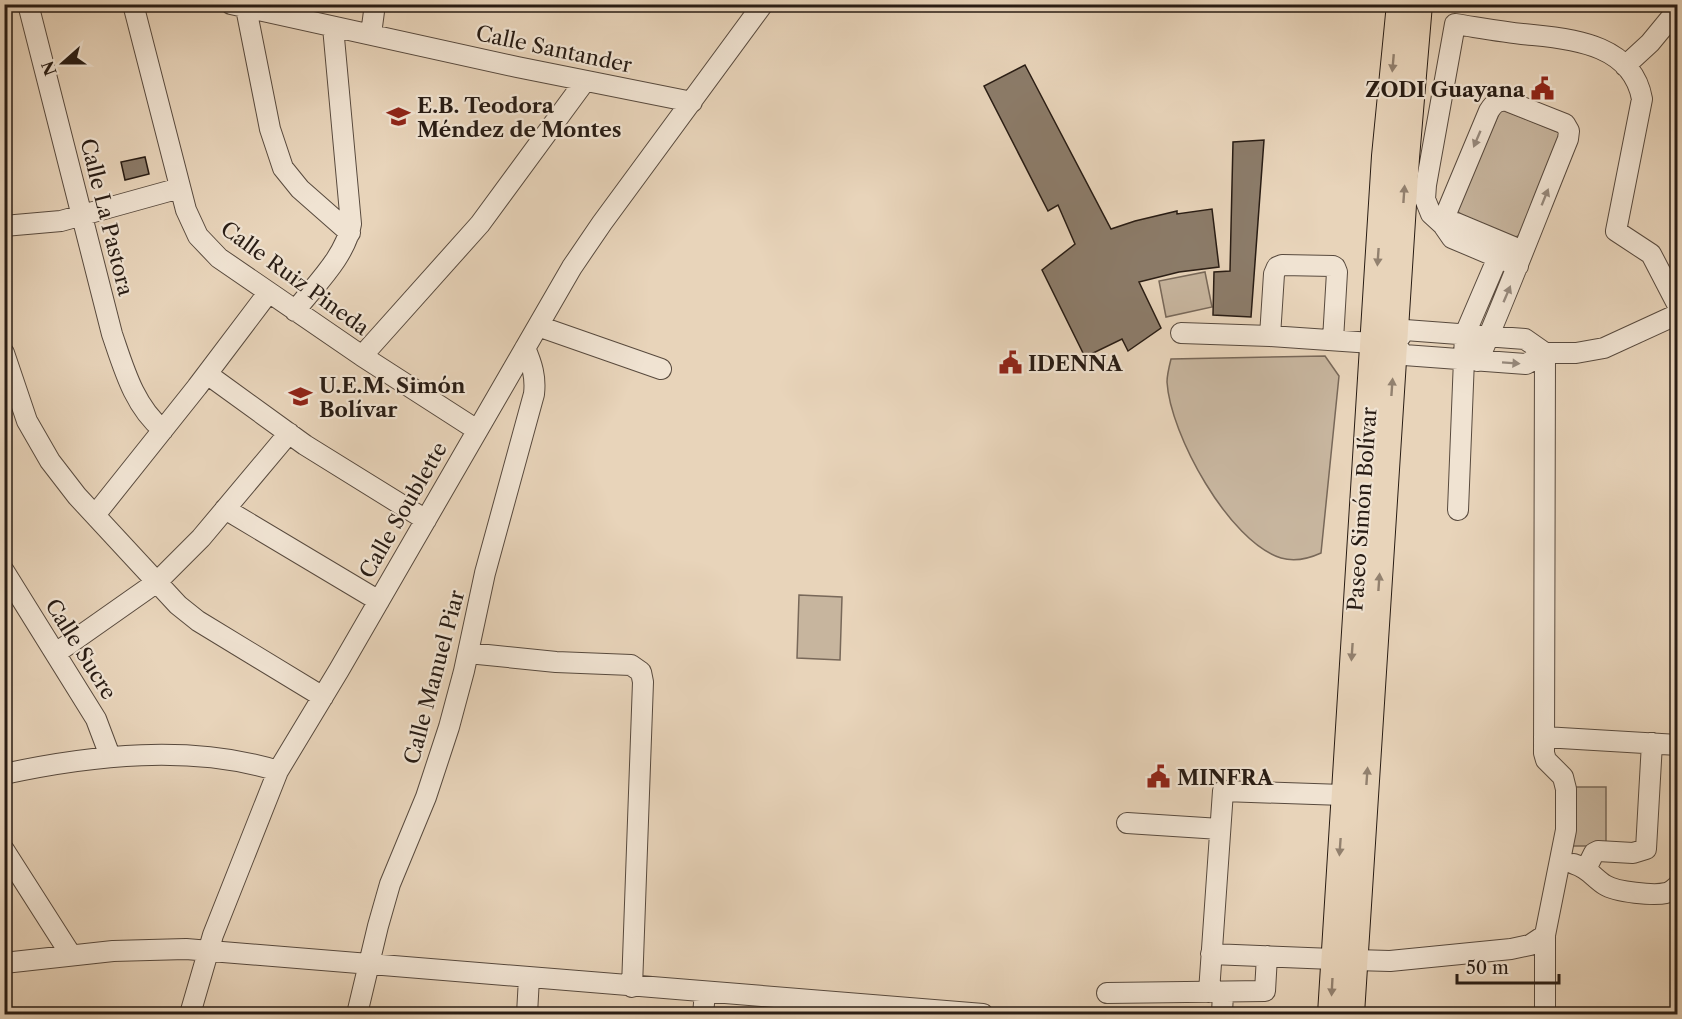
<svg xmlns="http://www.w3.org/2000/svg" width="1682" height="1019" viewBox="0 0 1682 1019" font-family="'Libre Caslon Text',serif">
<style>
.park{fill:#c7b59e;stroke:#786859;stroke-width:1.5}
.building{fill:#8c7c6a;stroke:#281c14;stroke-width:1.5}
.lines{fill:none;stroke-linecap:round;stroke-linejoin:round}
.minor-casing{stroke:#584a3e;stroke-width:22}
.major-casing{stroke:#281c14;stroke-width:26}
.minor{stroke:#f0e3d2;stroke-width:20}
.major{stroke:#e8d4ba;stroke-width:24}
.oneway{fill:#92816f}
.oneway2{fill:#96897c}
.labels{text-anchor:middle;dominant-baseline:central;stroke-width:4.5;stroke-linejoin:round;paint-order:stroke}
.street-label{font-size:21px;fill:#281c14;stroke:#f0e3d2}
.poi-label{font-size:21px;font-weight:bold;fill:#281c14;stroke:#f0e3d2;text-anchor:start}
</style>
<rect width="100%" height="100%" fill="#e8d4ba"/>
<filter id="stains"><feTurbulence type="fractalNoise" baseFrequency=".00333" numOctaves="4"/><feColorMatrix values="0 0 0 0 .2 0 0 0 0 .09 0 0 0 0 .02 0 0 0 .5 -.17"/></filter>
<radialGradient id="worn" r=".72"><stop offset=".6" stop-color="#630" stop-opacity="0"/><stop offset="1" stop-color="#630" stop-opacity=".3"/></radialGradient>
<path class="park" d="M 1501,109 L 1563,134 L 1520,235 L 1514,238 L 1462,215 L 1456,210 Z
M 1205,272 L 1212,307 L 1166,317 L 1159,281 Z
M 1325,356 L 1339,376 L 1321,553 C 1308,559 1295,562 1281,558 C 1229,542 1170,434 1167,382 C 1167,375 1169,367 1171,359 Z
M 799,595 L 842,597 L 840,660 L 797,658 Z
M 1572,787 L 1606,787 L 1606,846 L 1572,846 Z"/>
<path class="building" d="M 1025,65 L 1111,229 L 1135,221 L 1177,211 L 1177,214 L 1212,209 L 1219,267 L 1179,272 L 1139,282 L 1161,328 L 1128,351 L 1122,339 L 1085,357 L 1042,270 L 1075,244 L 1058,205 L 1048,211 L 984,86 Z
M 1264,140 L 1251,317 L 1213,315 L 1214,272 L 1230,271 L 1233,142 Z
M 145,157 L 149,174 L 125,180 L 121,162 Z"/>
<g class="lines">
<defs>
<path id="minor" d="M 28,4 L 112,334 C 124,369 134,406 163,430
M 133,4 L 186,210 L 198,236 L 219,258 L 362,356 L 477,430
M 231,4 L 517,67 L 692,102
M 246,8 L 270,129 L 283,168 L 300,189 L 350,233
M 371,34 L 375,4
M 1625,66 L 1650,43 L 1678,9
M 1443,225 L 1448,209 L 1489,111 C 1494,103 1498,100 1507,101 L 1565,124 L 1569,131 L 1568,139 C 1538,213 1510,287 1478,361
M 1443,225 L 1456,223 L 1523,251
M 4,226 L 61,221 L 180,188
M 1518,266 L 1452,238 L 1443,225 L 1431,214 L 1425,199 L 1426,185 L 1455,24 C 1481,28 1507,33 1533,35 C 1577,39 1633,47 1642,99 L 1616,231 L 1651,254 L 1678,306
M 295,311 C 315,285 346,256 351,224 L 333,27
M 538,326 L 661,369
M 1181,333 L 1270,336 L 1372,343
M 1270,336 L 1274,274 L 1277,267 L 1282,265 L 1333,266 L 1335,267 L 1337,272 L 1333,340
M 4,353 L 27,421 L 50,461 L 77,496 L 178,605 L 198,621 L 323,697
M 1545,353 L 1525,339 L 1405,330 L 1395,344 L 1404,355 L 1526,364 L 1545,353 L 1576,353 L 1604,348 L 1678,314
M 362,356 L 480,224 L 585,81
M 207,374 L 305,445 L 426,520
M 225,509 L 379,601
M 1458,510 L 1465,334 L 1498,257
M 95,515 L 197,387 L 268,293
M 4,571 L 96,719 L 110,756
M 56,653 L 157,582 L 201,538 L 289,433
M 468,653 L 556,662 L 631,665 L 641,672 L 643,682 L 632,987
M 1544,737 L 1678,745
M 4,774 C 92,755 191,744 278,771
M 1127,823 L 1220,829
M 4,850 L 71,955
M 1574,864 C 1588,868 1594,878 1605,885 C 1616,892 1654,896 1666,893 C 1671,892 1674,889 1678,885
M 1586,869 L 1594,853 L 1598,851 L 1633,853 L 1646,849 L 1652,743
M 1211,954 L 1333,959
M 1355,960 L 1390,961 L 1511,949 L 1530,945 L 1545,935
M 4,963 L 113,951 L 186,949 L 983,1014
M 1209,992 L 1223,791 L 1343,795
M 1107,993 L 1265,991 L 1267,956
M 190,1014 L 213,935 L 278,771 L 339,670 L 572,267 L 602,223 L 763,4
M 357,1014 L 378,926 L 390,884 L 426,797 L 449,727 L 464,671 L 485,573 L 534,394 C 536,377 532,364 525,348
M 527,1014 L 529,978
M 703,1014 L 705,993
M 1222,1014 L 1223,992
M 1545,1014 L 1545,935 L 1566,830 L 1566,789 L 1563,777 L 1546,760 L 1544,753 L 1545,353"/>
<path id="major" d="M 1330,1014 L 1384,156 L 1399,4
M 1352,1014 L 1407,158 L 1420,4"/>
</defs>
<use href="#minor" class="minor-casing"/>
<use href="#major" class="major-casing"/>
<use href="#minor" class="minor"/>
<use href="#major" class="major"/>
</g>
<defs><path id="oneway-solid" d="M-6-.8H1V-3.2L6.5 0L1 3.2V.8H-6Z" transform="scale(1.5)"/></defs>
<g class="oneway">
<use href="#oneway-solid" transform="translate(1393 63) rotate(95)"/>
<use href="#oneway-solid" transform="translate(1404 194) rotate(-86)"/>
<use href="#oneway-solid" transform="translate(1378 257) rotate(94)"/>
<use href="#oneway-solid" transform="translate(1392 387) rotate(-86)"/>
<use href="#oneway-solid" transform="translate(1379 582) rotate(-86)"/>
<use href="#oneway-solid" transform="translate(1352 652) rotate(94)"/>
<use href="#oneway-solid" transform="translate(1367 776) rotate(-86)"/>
<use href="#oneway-solid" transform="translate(1340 847) rotate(94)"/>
<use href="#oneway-solid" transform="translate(1332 987) rotate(93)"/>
</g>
<g class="oneway2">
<use href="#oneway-solid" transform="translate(1477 139) rotate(113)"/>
<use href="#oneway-solid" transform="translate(1545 197) rotate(-68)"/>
<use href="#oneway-solid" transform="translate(1507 294) rotate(-67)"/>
<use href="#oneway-solid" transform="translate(1511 363) rotate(4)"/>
</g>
<defs>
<symbol id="civic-bare" viewBox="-9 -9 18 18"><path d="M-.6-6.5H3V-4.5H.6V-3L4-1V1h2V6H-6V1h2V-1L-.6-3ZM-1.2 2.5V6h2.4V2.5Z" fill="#8f2418" stroke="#f0e3d2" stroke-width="2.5" paint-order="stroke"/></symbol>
<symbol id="school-bare" viewBox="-9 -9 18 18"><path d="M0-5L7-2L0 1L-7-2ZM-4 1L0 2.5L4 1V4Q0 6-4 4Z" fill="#8f2418" stroke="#f0e3d2" stroke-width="2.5" paint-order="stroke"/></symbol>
</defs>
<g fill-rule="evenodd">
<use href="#civic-bare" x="1526" y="72" width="33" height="33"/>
<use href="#school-bare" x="382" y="100" width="33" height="33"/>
<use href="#civic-bare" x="994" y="346" width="33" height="33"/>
<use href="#school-bare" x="284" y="380" width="33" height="33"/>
<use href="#civic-bare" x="1142" y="760" width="33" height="33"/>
</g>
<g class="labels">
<g class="street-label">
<text transform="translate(554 49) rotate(12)">Calle Santander</text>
<text transform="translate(107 217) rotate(76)">Calle La Pastora</text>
<text transform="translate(295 278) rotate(36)">Calle Ruiz Pineda</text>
<text transform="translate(1362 509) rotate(-86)">Paseo Simón Bolívar</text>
<text transform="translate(403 510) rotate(-60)">Calle Soublette</text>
<text transform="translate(81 649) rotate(58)">Calle Sucre</text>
<text transform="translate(434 677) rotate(-75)">Calle Manuel Piar</text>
</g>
<g class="poi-label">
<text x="1525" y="89" text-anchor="end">ZODI Guayana</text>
<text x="417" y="105">E.B. Teodora<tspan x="417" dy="24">Méndez de Montes</tspan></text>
<text x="1028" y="363">IDENNA</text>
<text x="319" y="385">U.E.M. Simón<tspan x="319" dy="24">Bolívar</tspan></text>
<text x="1177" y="777">MINFRA</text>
</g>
</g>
<rect width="1682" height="1019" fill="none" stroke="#e8d4ba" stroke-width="24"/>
<rect x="6" y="6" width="1670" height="1007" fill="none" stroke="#281c14" stroke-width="3"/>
<rect x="12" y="12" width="1658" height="995" fill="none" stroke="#281c14" stroke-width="1.5"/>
<g transform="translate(63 63) rotate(249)" stroke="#f0e3d2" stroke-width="4.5" paint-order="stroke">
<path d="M0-4.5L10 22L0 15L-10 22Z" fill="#281c14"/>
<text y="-9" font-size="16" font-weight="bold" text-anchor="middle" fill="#281c14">N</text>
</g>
<path d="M1457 974v9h102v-9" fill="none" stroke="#281c14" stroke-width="3"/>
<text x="1466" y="974" font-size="18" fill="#281c14" stroke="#f0e3d2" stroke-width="4.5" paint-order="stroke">50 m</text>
<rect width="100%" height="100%" filter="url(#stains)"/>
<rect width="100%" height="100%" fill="url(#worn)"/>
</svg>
